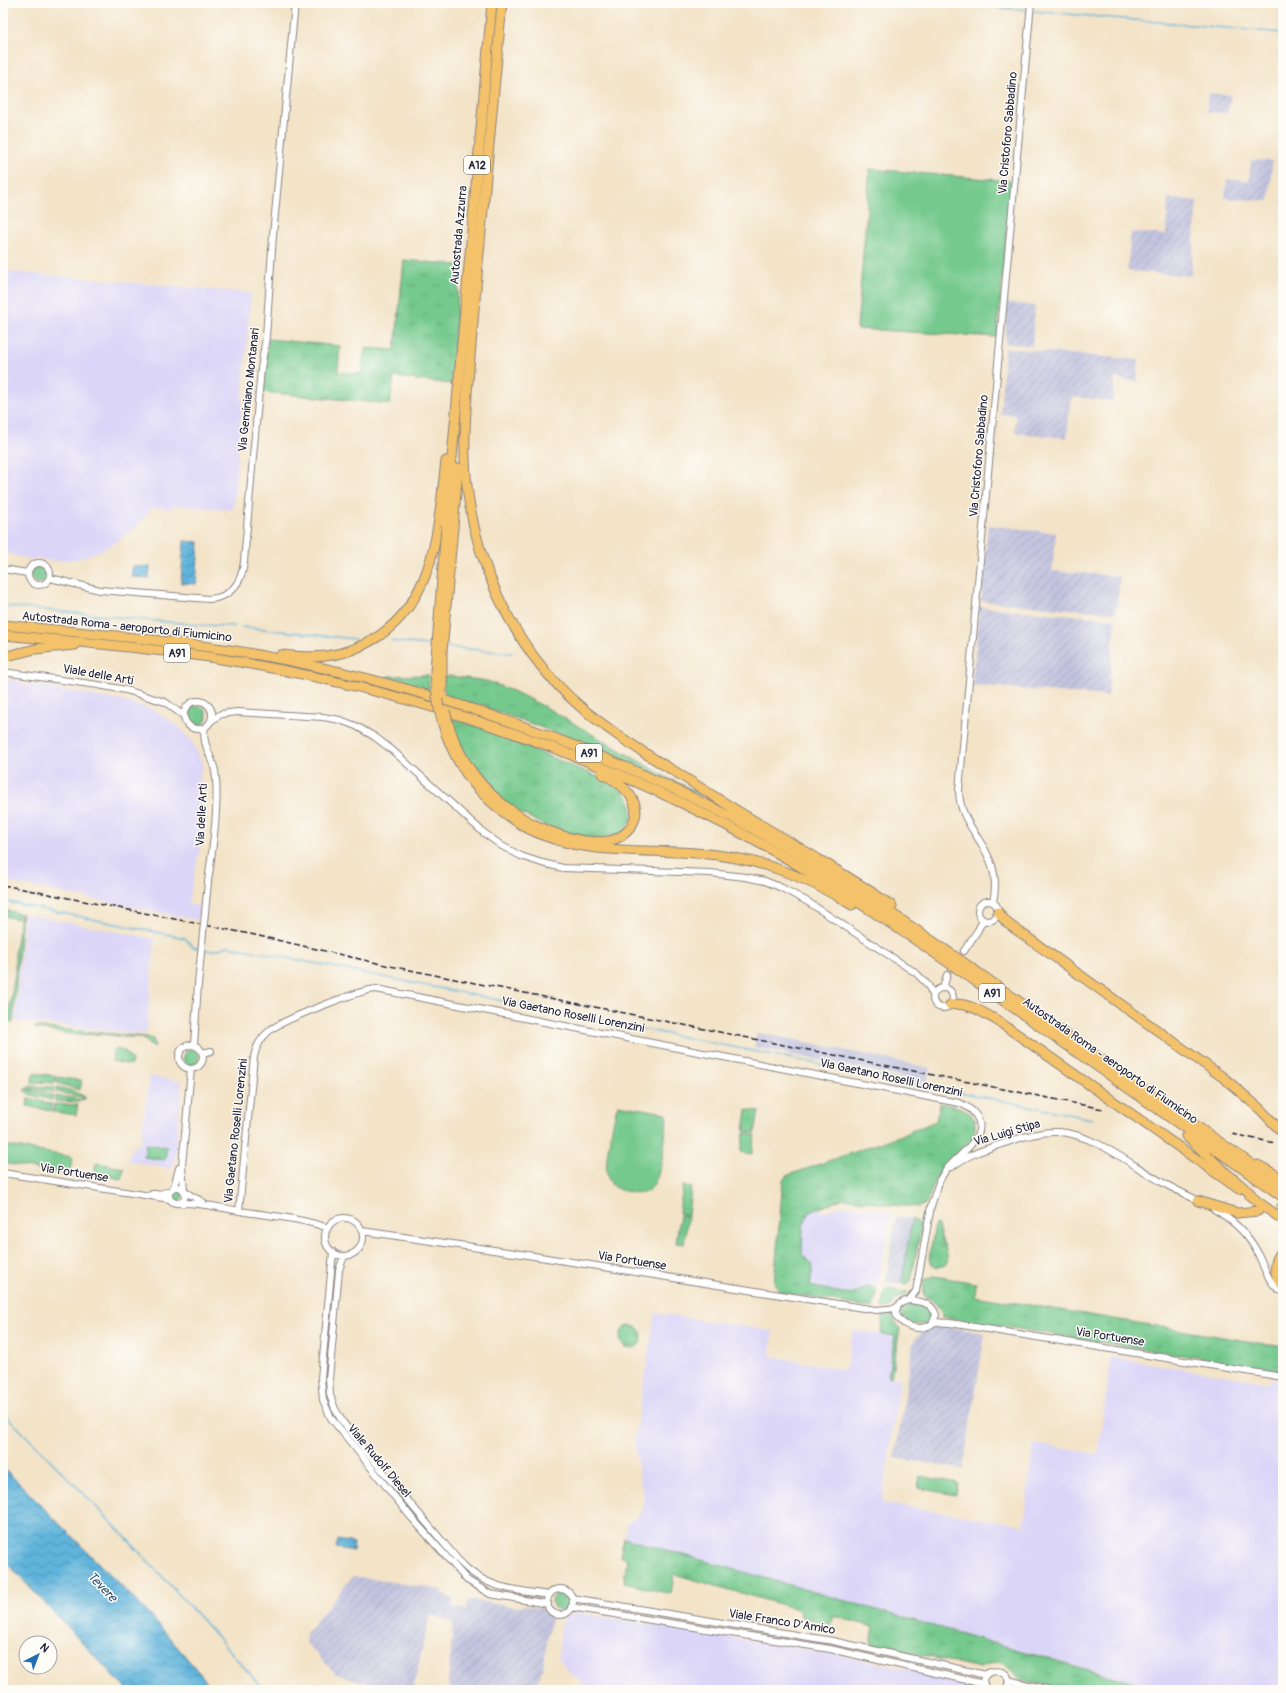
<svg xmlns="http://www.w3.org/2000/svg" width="1286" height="1693" viewBox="0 0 1286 1693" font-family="Pangolin,sans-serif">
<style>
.built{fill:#dbd6f7}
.industrial{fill:url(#industrial-furrows)}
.railway{fill:#c1c2dd}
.grass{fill:url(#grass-tufts);stroke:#4c7664}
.park{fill:#75c98d;stroke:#4c7664}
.water{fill:url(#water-waves);stroke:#406b8b}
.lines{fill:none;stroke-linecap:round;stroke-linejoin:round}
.stream{stroke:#5eb4db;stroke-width:1.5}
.tertiary-tunnel{stroke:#c9bcab;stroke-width:6;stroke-dasharray:6 3;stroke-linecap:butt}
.trunk-tunnel{stroke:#c9bcab;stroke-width:9;stroke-dasharray:9 4.5;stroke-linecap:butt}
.tertiary-casing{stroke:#8a8281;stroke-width:8}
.trunk-casing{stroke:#8a8281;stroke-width:11}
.motorway-casing{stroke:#8a8281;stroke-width:11}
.tertiary{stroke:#fff;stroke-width:6}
.trunk{stroke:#f3c26a;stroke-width:9}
.motorway{stroke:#f3c26a;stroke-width:9}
.rail{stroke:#22223b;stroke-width:1.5;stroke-dasharray:6 3;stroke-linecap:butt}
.tertiary-bridge-casing{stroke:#8a8281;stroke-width:8;stroke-linecap:butt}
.motorway-bridge-casing{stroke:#8a8281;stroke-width:11;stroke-linecap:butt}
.tertiary-bridge{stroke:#fff;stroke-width:6}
.motorway-bridge{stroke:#f3c26a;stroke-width:9}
.labels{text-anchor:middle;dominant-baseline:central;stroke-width:3;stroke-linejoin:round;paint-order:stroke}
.shield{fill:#fdfcf7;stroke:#646373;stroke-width:1}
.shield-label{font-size:11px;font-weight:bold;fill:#22223b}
.street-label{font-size:12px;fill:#22223b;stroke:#fdfcf7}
.water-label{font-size:13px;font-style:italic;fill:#3a5c7b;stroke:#fdfcf7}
</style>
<defs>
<pattern id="industrial-furrows" width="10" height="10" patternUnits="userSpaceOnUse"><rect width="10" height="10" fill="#c1c2dd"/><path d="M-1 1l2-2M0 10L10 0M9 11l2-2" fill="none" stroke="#a6a6bf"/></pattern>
<pattern id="grass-tufts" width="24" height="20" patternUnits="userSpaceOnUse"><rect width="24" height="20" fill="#75c98d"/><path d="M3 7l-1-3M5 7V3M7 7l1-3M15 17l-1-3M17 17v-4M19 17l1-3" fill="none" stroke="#65ac7b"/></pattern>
<pattern id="water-waves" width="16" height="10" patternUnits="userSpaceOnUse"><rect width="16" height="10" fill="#5eb4db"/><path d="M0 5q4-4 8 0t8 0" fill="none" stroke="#4d92b3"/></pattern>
</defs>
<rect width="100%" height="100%" fill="#fdfcf7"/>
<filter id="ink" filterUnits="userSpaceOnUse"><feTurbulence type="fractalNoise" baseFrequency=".025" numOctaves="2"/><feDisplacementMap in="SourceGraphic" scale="8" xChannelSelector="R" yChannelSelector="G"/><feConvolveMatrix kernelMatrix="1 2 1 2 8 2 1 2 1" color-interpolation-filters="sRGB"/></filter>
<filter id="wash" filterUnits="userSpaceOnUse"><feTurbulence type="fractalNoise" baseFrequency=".012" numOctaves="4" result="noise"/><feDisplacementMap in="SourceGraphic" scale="16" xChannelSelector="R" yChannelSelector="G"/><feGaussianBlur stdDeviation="0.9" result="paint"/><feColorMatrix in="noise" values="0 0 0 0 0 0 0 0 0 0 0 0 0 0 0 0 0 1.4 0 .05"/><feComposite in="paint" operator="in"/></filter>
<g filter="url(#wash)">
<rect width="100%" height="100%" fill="#f3e3c7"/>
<path class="built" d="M 3,271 L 251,293 L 233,510 L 173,505 L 173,509 L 152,507 L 138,525 L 118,541 L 100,551 L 76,559 L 53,561 L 35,558 L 31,560 L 3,552 Z
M 3,679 L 21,681 L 21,685 L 42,686 L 127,702 L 153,710 L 177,725 L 191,740 L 200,758 L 203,768 L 200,771 L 201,816 L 204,819 L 204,829 L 188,904 L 200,906 L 197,920 L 3,881 Z
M 24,914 L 155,939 L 146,1034 L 15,1021 Z
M 150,1076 L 182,1082 L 175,1159 L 171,1169 L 128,1161 L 133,1147 L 140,1145 Z
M 845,1205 L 891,1212 L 877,1289 L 869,1286 L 852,1295 L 810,1286 L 811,1271 L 802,1254 L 803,1227 L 808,1213 L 819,1208 L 823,1212 Z
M 655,1313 L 773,1331 L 770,1356 L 846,1370 L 853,1330 L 895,1336 L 888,1376 L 900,1379 L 882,1503 L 1023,1525 L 1034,1444 L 1098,1454 L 1111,1357 L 1270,1383 L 1271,1378 L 1283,1380 L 1283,1690 L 1163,1690 L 624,1538 L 627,1523 L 637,1517 L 642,1510 L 644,1500 L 634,1444 Z
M 574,1612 L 836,1654 L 977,1684 L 985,1690 L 591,1690 L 570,1673 L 558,1658 L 561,1624 L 565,1617 Z"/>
<path class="industrial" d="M 1208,93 L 1231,95 L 1228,112 L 1226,113 L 1207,112 Z
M 1251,160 L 1272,161 L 1269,201 L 1225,198 L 1227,179 L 1249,181 Z
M 1168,198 L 1197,201 L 1191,276 L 1127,271 L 1131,232 L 1166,235 Z
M 1007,303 L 1035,306 L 1032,346 L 1005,343 Z
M 1005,348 L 1139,360 L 1137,382 L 1115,378 L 1113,401 L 1071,397 L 1067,438 L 1015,433 L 1016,415 L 1000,414 Z
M 988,525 L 1056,533 L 1052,571 L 1120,576 L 1116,613 L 981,601 Z
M 980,607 L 1116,619 L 1108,696 L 972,685 Z
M 896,1216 L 912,1219 L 921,1224 L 911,1281 L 906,1285 L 885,1282 Z
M 938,1325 L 985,1333 L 963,1469 L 895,1458 L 913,1344 L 915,1338 L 922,1332 Z
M 353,1576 L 443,1590 L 442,1593 L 453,1599 L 453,1607 L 466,1610 L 467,1602 L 471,1600 L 516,1607 L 526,1605 L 544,1608 L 551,1616 L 544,1662 L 536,1690 L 452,1690 L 448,1685 L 453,1622 L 430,1615 L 413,1688 L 376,1686 L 336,1674 L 306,1643 L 306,1633 Z"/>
<path class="railway" d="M 757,1033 L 796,1040 L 930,1068 L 927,1082 L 754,1047 Z"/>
<path class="grass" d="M 404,260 L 460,265 L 451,384 L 394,377 L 390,404 L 262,392 L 268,339 L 340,346 L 338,372 L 361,374 L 365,348 L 395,350 Z
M30 574a9 9 0 1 1 18 0a9 9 0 1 1-18 0Z
M 429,675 L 429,693 L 387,677 L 388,676 Z
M 443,675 L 487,681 L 515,692 L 547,708 L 668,778 L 701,794 L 701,796 C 646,769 590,745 532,724 C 504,713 474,705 445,696 Z
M187 716a10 10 0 1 1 20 0a10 10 0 1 1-20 0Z
M 452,718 L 491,731 L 605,780 L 624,792 L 631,803 L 632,819 L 623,832 L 613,836 L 594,839 L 552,829 L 513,809 L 478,777 L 459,746 Z
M 21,913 L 22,913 L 13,1023 L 9,1021 L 8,1017 L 15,973 L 15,949 Z
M 35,1027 L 148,1037 L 153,1039 L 155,1046 L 154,1047 L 149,1045 L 146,1041 L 140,1037 L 126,1037 L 100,1034 L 76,1035 L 36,1029 Z
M183 1057a8 8 0 1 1 16 0a8 8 0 1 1-16 0Z
M 116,1049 L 125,1051 L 132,1060 L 131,1065 L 112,1061 L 113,1051 Z
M 33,1073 L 56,1076 L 55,1083 L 32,1082 Z
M 58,1077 L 82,1081 L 80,1090 L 57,1083 Z
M 31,1086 L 54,1087 L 54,1092 L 29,1089 L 29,1090 L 53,1095 L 52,1100 L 31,1095 L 24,1090 Z
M 57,1087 L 74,1091 L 85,1097 L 85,1099 L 78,1102 L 55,1101 L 55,1096 L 83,1099 L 83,1097 L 56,1092 Z
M 28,1098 L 52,1104 L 51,1111 L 27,1106 Z
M 940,1103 C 953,1106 976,1108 975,1126 C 975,1131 974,1137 970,1140 C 959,1152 946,1160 938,1174 C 933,1183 930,1199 924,1205 L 918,1207 L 891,1205 L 844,1198 L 808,1213 L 803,1227 L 802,1254 L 813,1265 L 810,1286 L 852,1295 L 869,1286 L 877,1289 L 873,1308 L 780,1292 L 774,1283 L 783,1181 L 786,1176 L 902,1135 L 936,1121 Z
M 54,1104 L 78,1105 L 76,1115 L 53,1112 Z
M171 1195a6 6 0 1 1 12 0a6 6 0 1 1-12 0Z
M 912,1219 L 921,1224 L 921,1228 L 911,1281 L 906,1285 L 902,1282 Z
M 935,1224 L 938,1225 C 939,1238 950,1252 947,1263 L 943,1266 L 937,1267 L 932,1264 L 929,1259 Z
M 934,1276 L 976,1283 L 975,1296 L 1283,1347 L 1283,1371 L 943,1317 C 939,1307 935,1301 924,1296 L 923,1280 Z
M 885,1289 L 908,1292 L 895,1301 L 890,1307 L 882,1308 Z
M 911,1304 L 928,1308 L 931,1315 C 929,1333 892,1323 903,1308 Z
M 892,1314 L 893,1318 L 900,1329 L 891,1377 L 888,1376 L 895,1336 L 881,1334 L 883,1315 Z
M620 1337a11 11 0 1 1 22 0a11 11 0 1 1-22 0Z
M 920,1476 L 958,1483 L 956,1495 L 918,1488 Z
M 624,1538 L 1159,1690 L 1068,1690 L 1021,1680 L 1002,1663 L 994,1662 L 980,1668 L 871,1644 L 874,1627 L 833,1616 L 830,1625 L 801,1617 L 801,1614 L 797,1609 L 674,1574 L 671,1594 L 624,1583 L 627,1559 L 620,1556 Z
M552 1602a9 9 0 1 1 18 0a9 9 0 1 1-18 0Z"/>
<path class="park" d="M 870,169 L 1011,181 L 997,337 L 857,329 Z
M 3,910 L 19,913 L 18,919 L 3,916 Z
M 618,1105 L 666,1113 L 667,1118 C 665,1134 663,1190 643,1193 C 637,1194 630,1191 624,1191 C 615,1189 608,1183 607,1173 C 604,1160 613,1125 616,1110 Z
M 747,1110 L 759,1111 L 755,1133 L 744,1131 Z
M 744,1133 L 755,1135 L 752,1154 L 741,1152 Z
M 146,1144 L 167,1147 L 165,1160 L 144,1157 Z
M 3,1145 L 72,1157 L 70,1175 L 3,1163 Z
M 96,1163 L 124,1168 L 122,1179 L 94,1174 Z
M 683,1186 L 691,1187 L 688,1215 L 679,1213 Z
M 680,1215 L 688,1216 L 684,1244 L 676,1243 Z"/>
<path class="water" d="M 184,541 L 199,542 L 196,584 L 181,583 Z
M 132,566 L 150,567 L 149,578 L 132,577 Z
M 3,1467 L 150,1615 L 214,1690 L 127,1690 L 3,1559 Z
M 338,1540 L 354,1543 L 353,1551 L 336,1548 Z"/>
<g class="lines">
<path class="stream" d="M 945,3 L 1029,10
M 1033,11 L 1283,33
M 3,606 L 199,625 L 235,626
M 242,627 L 355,639
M 391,641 L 427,645
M 446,647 L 512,653
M 3,901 L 185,938 L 193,947 L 199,948
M 202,949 L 212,951 L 228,946 L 928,1086
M 935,1087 L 1092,1119
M 3,1413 C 94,1502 181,1594 264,1690"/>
</g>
</g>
<g filter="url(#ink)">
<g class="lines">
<path class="tertiary-tunnel" d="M 947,975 L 964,951"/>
<path class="trunk-tunnel" d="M 1263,1210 L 1283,1207"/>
<defs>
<path id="tertiary" d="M28 574a11 11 0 1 1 22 0a11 11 0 1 1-22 0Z
M 3,569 L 27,573
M 50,578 L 100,590 L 209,599 C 231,598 242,582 244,562 L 253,457 L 261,369 L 266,337 L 273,235 L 295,3
M 3,672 L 98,685 L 126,690 L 165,702 L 184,716
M184 715a14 14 0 1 1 28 0a14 14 0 1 1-28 0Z
M 211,721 L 221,714 L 237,712 L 323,717 L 340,720 L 356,726 L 375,737 L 392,750 L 484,833 L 502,846 L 521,856 L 542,863 L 563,868 L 710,873 L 745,877 L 765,881 L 782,888 L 808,902 L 916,973 L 928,985 L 933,995
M 205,727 C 201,743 212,756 215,771 C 220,802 212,851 208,882
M978 911a10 10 0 1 1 20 0a10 10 0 1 1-20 0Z
M 993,902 C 1005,849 959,833 959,790 L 1031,3
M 964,951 L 978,930 L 983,920
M 943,988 L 947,975
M933 998a10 10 0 1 1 20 0a10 10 0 1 1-20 0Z
M 194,1045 L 198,984
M179 1057a12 12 0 1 1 24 0a12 12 0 1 1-24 0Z
M 202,1053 L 211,1051
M 952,1167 C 968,1154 986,1149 1005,1143 C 1021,1137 1041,1131 1059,1132 C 1093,1134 1130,1164 1160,1181 C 1173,1189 1187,1195 1201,1202
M 3,1173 L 170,1199
M169 1195a8 8 0 1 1 16 0a8 8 0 1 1-16 0Z
M 174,1187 L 179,1168
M 184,1190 L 182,1166 L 191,1069
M 185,1192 L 203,1202
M 152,1194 L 159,1194 L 170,1191
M 179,1203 C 201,1202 220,1208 240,1211 C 270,1216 300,1218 328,1228
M 1214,1209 C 1231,1219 1245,1231 1255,1248 C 1264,1263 1266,1283 1283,1292
M 239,1211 L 254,1057 C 256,1046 261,1038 269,1031 C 282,1020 359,990 376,989 L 959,1103 C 973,1108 985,1121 977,1136 C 967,1154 947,1162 939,1182
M325 1237a19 19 0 1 1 38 0a19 19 0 1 1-38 0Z
M 362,1231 L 521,1254 L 876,1310 L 897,1308
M 333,1252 L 321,1378 L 323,1400 L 331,1418 L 411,1517 L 467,1580 L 490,1594 L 548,1604
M 344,1256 L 339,1270 L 329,1379 L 330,1395 L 335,1409 L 342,1421 L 364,1449 L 459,1561 C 485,1589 514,1590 549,1595
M 909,1300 L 916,1291 L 931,1206 L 940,1179
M 909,1300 C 921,1302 932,1302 936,1315 L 932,1324 C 909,1339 878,1307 909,1300 Z
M 933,1322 L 950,1323 L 1283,1377
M547 1602a13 13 0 1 1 26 0a13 13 0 1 1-26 0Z
M 572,1598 L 833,1641 L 986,1675
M 571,1607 L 830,1649 L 984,1684
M 1008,1680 L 1050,1690
M 987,1690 C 969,1665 1023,1665 1005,1690"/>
<path id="trunk" d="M 998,912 L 1007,923 L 1224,1078 L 1260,1109 L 1283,1133
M 950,1005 C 967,1001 984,1013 998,1021 L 1239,1189
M 1258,1165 L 1283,1179
M 1250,1196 L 1283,1220
M 1198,1201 L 1237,1213 L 1258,1211
M 1283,1250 C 1273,1261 1273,1275 1283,1286"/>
<path id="motorway" d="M 502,3 C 494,90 486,177 478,264 C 475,303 471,341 468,380 C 466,406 464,432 465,458 C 468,552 510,647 582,708 C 612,733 645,754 679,774 C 716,798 754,821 793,844 C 826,864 860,883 892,906
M 446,526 L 492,3
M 453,527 L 458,468
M 3,625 C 77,632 150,638 223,649 C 398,676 574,736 731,817 C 830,869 922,933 1014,998 C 1103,1061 1193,1124 1283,1186
M 3,635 C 72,641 141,647 209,657 C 388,685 563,741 724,824 C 826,877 920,942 1014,1008 C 1103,1071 1193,1134 1283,1197
M 281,655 C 296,656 311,658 326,656 C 345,654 363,646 379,636 C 437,596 438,524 446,461
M 3,657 L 35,649 L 75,645
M 531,823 C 554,834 584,845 609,841 C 617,839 625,835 630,828 C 647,804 623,783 602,774
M 529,829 C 580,855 639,849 696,853 C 755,857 802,874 852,905
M 1186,1136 L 1231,1177 L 1250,1193 L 1256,1201"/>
</defs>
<use href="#tertiary" class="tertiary-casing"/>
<use href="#trunk" class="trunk-casing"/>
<use href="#motorway" class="motorway-casing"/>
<use href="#tertiary" class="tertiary"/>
<use href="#trunk" class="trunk"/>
<use href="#motorway" class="motorway"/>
<path class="rail" d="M 3,885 L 255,935 L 390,966 L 1103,1109
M 1232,1134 L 1275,1143"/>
<defs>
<path id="tertiary-bridge" d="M 198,984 L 208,882"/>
<path id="motorway-bridge" d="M 446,526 L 435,671 C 437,741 467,794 529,829
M 442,694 L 442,652 L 453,527
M 445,711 C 456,761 487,799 531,823"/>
</defs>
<use href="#tertiary-bridge" class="tertiary-bridge-casing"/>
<use href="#motorway-bridge" class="motorway-bridge-casing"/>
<use href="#tertiary-bridge" class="tertiary-bridge"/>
<use href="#motorway-bridge" class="motorway-bridge"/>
</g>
</g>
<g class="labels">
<g class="shield">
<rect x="464" y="156" width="26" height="18" rx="3"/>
<rect x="164" y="644" width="26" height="18" rx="3"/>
<rect x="576" y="744" width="26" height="18" rx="3"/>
<rect x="979" y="984" width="26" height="18" rx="3"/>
</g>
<g class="shield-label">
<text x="477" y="165">A12</text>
<text x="177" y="653">A91</text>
<text x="589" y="753">A91</text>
<text x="992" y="993">A91</text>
</g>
<g class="street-label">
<text transform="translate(1008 133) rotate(-85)">Via Cristoforo Sabbadino</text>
<text transform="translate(459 235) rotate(-85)">Autostrada Azzurra</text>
<text transform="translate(249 390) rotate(-84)">Via Geminiano Montanari</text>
<text transform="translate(979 456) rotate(-85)">Via Cristoforo Sabbadino</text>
<text transform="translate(127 627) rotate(6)">Autostrada Roma - aeroporto di Fiumicino</text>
<text transform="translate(98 675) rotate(10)">Viale delle Arti</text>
<text transform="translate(202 815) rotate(-87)">Via delle Arti</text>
<text transform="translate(573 1015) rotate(11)">Via Gaetano Roselli Lorenzini</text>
<text transform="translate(1110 1061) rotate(35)">Autostrada Roma - aeroporto di Fiumicino</text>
<text transform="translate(891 1078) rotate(12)">Via Gaetano Roselli Lorenzini</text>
<text transform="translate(236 1131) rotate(-84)">Via Gaetano Roselli Lorenzini</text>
<text transform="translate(1007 1133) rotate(-16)">Via Luigi Stipa</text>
<text transform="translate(74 1173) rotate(9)">Via Portuense</text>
<text transform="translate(632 1261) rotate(9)">Via Portuense</text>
<text transform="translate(1110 1337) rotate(9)">Via Portuense</text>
<text transform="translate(379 1461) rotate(50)">Viale Rudolf Diesel</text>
<text transform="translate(782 1622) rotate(9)">Viale Franco D'Amico</text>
</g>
<g class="water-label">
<text transform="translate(102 1587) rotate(46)">Tevere</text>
</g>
</g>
<rect width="1286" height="1693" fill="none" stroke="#fdfcf7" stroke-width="16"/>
<g transform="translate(38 1655) rotate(42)"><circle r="19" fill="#fdfcf7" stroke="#a5a5ac"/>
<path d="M0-3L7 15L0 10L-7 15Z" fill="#1f6fb2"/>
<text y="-6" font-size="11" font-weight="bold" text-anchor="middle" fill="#22223b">N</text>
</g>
</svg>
